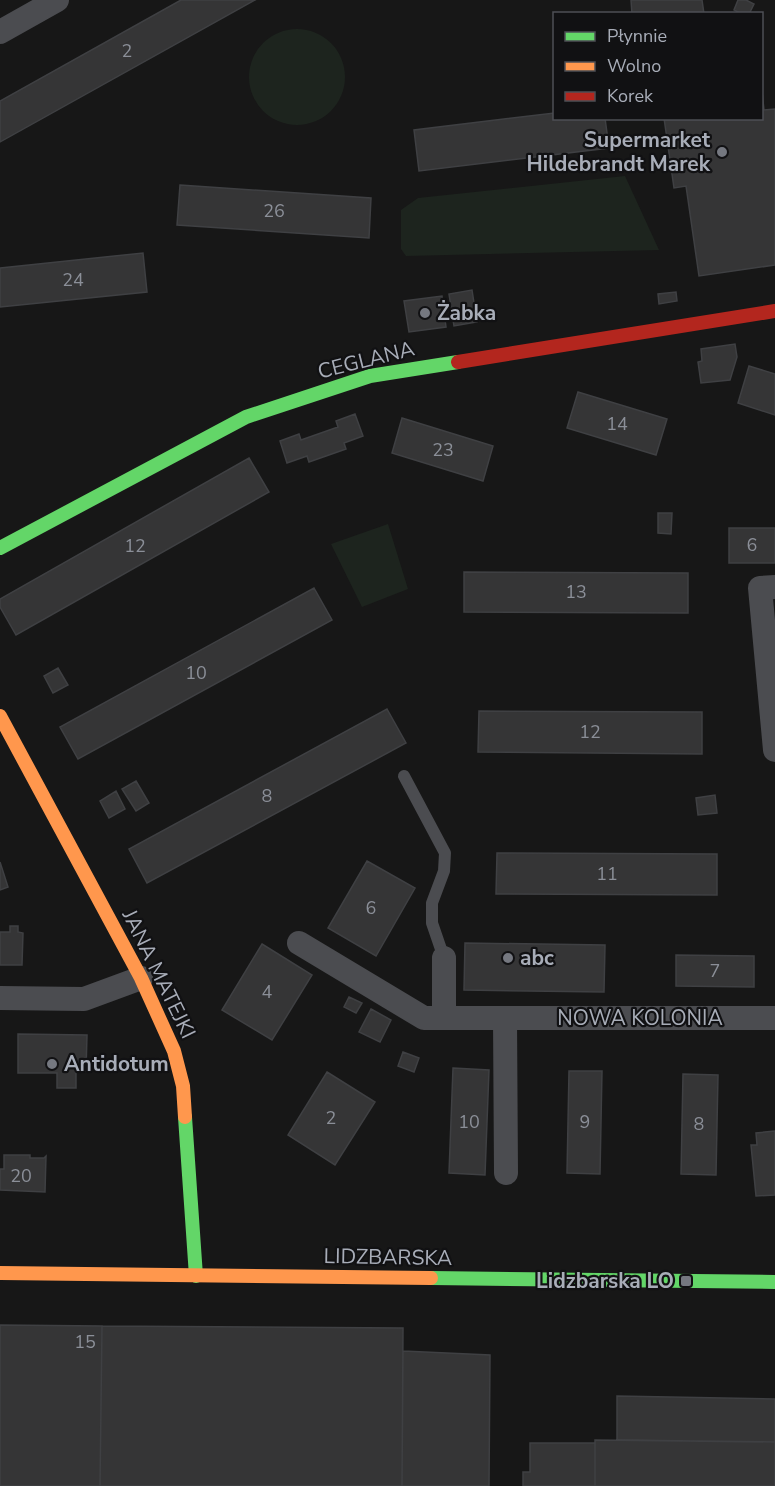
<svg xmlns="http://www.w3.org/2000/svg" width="775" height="1486" viewBox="0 0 775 1486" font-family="'Nunito Sans',sans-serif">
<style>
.green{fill:#1d241e}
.building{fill:#353536;stroke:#3f4043;stroke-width:1.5}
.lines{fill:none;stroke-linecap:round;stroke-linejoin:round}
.lane{stroke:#4b4c50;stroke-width:12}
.street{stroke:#4b4c50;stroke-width:24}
.fast{stroke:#63d668;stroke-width:14}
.slow{stroke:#ff974d;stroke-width:14}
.jam{stroke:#b3261e;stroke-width:14}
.poi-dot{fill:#757880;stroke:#111113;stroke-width:2}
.labels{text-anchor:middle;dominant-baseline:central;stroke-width:4.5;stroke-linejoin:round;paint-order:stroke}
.number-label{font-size:18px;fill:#8b8f98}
.poi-label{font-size:21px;font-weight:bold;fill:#a8adb8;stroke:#111113;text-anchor:start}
.street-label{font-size:21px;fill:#a8adb8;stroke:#111113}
</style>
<rect width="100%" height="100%" fill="#171717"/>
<path class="green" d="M249 77a48 48 0 1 1 96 0a48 48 0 1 1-96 0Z
M 625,176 L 659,250 L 406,256 L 401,249 L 401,210 L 418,198 Z
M 388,524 L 408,589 L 362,607 L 331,544 Z"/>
<path class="building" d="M 181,0 L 255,0 L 0,142 L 0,101 Z
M 631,0 L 702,0 L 704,14 L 632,14 Z
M 738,0 L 746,0 L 754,4 L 749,14 L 742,14 L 734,10 Z
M 762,92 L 764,110 L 775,109 L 775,265 L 699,276 L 686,186 L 674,188 L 664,118 L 762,118 Z
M 554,113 L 554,118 L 605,118 L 609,148 L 419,171 L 414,130 Z
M 180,185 L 371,198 L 369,238 L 177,225 Z
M 143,253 L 147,292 L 0,307 L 0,268 Z
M 472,290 L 477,322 L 454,326 L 449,294 Z
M 676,292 L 677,301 L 659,304 L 658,294 Z
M 442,296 L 446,327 L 409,332 L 404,301 Z
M 735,344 L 737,357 L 730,380 L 701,383 L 698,362 L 702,361 L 701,349 Z
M 749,366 L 775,374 L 775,415 L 738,403 Z
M 578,392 L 667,419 L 656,455 L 567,428 Z
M 355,414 L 363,436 L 344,443 L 346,449 L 309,462 L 307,456 L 287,463 L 280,441 L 299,434 L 301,440 L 338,427 L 336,421 Z
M 402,418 L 493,446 L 483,481 L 392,453 Z
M 249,458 L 269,492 L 16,635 L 0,607 L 0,599 Z
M 658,513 L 672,513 L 671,534 L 658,533 Z
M 729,528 L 775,528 L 775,563 L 729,563 Z
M 464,572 L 688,573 L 688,613 L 464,612 Z
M 314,588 L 332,620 L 78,759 L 60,727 Z
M 58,668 L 68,685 L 53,693 L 44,676 Z
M 387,709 L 406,743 L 147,883 L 129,849 Z
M 479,711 L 702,712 L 702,754 L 478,752 Z
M 136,781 L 149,803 L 136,811 L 122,789 Z
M 116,791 L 125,809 L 109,818 L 100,801 Z
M 715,795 L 717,813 L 698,815 L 696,798 Z
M 497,853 L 717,854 L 717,895 L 496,894 Z
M 367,861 L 415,888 L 376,956 L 328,928 Z
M 0,862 L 8,887 L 0,890 Z
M 10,926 L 18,926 L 18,932 L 23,933 L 22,965 L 0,965 L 0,932 L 10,932 Z
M 465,943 L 605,945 L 604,992 L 464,990 Z
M 262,944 L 312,975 L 272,1040 L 222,1010 Z
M 676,955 L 754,956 L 754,987 L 676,986 Z
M 349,997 L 362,1003 L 356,1013 L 344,1007 Z
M 371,1009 L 391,1020 L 380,1042 L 359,1032 Z
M 18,1034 L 87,1035 L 86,1071 L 76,1071 L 76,1088 L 57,1088 L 57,1073 L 18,1073 Z
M 403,1052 L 419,1058 L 414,1072 L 398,1066 Z
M 453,1068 L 489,1070 L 485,1175 L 449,1173 Z
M 569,1071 L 602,1071 L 600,1174 L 567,1173 Z
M 327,1072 L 375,1102 L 335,1165 L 288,1135 Z
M 683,1074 L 718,1075 L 716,1175 L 681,1174 Z
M 775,1131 L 775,1195 L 756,1196 L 751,1145 L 757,1145 L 756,1133 Z
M 4,1155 L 30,1155 L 30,1158 L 44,1158 L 46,1156 L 45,1192 L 0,1190 L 0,1169 L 4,1169 Z
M 0,1325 L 102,1326 L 100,1486 L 0,1486 Z
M 102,1326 L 403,1328 L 402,1486 L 100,1486 Z
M 403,1351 L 490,1355 L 489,1486 L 402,1486 Z
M 617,1396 L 775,1399 L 775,1442 L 617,1440 Z
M 595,1440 L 775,1442 L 775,1486 L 595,1486 Z
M 530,1443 L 595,1443 L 595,1486 L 523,1486 L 523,1472 L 530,1472 Z"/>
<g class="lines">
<path class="lane" d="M 404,776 L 445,853 L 444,871 L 432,903 L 432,923 L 444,958"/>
<path class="street" d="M 0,32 L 57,0
M 775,587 L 760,588 L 775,750
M 299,943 L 424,1018 L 775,1018
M 444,958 L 444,1018
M 0,998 L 84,999 L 141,978
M 505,1018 L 506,1173"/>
<path class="fast" d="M 0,548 L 246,417 L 370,376 L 458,362
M 185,1117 L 196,1276
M 431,1278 L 775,1282"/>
<path class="slow" d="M 0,716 L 141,978 L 174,1051 L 183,1086 L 185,1117
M 0,1273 L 431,1278"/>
<path class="jam" d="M 458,362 L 775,311"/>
</g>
<g class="poi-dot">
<circle cx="722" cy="152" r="6"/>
<circle cx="425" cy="313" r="6"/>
<circle cx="508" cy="958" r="6"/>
<circle cx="52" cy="1064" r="6"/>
<rect x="680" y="1275" width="12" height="12" rx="3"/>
</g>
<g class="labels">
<g class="number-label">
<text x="127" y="51">2</text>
<text x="274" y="211">26</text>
<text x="73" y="280">24</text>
<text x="617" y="424">14</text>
<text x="443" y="450">23</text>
<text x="752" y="545">6</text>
<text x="135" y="546">12</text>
<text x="576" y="592">13</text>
<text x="196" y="673">10</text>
<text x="590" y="732">12</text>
<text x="267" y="796">8</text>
<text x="607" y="874">11</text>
<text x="371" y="908">6</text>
<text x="715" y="971">7</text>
<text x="267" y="992">4</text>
<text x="331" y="1118">2</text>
<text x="469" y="1122">10</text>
<text x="585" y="1122">9</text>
<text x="699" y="1124">8</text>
<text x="21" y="1176">20</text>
<text x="85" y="1342">15</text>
</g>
<g class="poi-label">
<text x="710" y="140" text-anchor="end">Supermarket<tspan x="710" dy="24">Hildebrandt Marek</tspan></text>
<text x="437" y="313">Żabka</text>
<text x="520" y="958">abc</text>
<text x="64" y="1064">Antidotum</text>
<text x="674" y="1281" text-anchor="end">Lidzbarska LO</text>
</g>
<g class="street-label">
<text transform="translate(366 360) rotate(-14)">CEGLANA</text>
<text transform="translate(159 974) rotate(64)">JANA MATEJKI</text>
<text x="640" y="1018">NOWA KOLONIA</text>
<text transform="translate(388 1257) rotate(1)">LIDZBARSKA</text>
</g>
</g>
<rect x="553" y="12" width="210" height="108" fill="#111113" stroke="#4d4f55" stroke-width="1.5"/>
<rect x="565" y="32" width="30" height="9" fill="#63d668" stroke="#4d4f55" stroke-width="1.5"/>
<text x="607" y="42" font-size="18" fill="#a8adb8">Płynnie</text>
<rect x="565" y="62" width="30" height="9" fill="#ff974d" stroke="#4d4f55" stroke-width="1.5"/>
<text x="607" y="72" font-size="18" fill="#a8adb8">Wolno</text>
<rect x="565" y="92" width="30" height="9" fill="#b3261e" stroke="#4d4f55" stroke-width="1.5"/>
<text x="607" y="102" font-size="18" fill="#a8adb8">Korek</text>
</svg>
